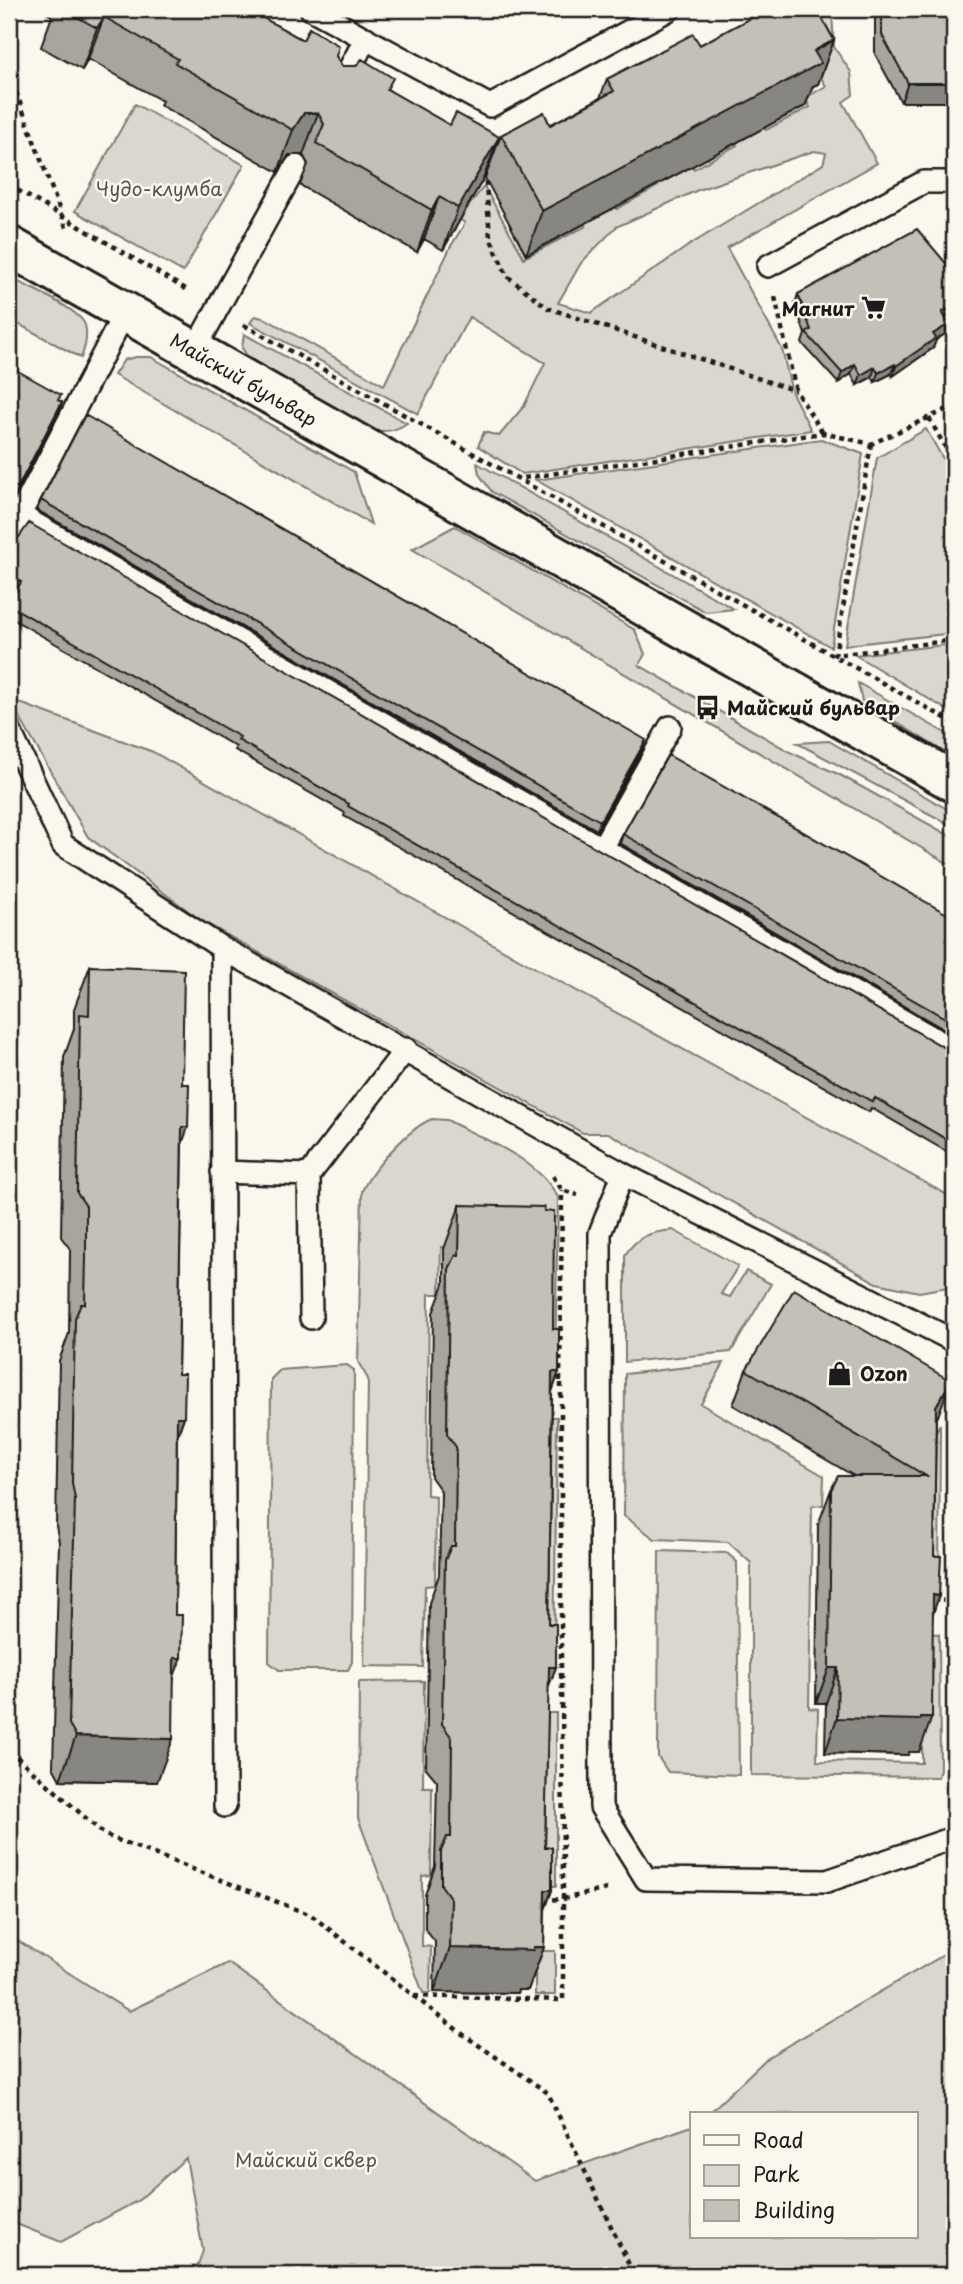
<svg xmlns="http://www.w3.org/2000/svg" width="963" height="2284" viewBox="0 0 963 2284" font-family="'Playpen Sans',sans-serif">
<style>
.green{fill:#dad7ce;stroke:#7b7a75;stroke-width:2;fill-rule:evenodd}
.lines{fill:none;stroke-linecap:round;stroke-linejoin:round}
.service-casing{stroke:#1c1c1c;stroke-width:26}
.secondary-casing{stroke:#1c1c1c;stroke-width:44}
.path{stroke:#1c1c1c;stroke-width:4.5;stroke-dasharray:5 5;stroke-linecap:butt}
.service{stroke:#fbf7ec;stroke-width:21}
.secondary{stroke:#fbf7ec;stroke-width:38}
.wall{fill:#a8a59e;stroke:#1c1c1c;stroke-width:2}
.shaded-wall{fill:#888681;stroke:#1c1c1c;stroke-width:2}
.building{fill:#c3c0b8;stroke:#1c1c1c;stroke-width:2}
.labels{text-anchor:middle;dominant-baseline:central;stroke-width:5;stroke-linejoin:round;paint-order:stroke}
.park-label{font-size:19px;fill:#555451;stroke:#fbf7ec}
.poi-label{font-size:19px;font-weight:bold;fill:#1c1c1c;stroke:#fbf7ec;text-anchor:start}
.street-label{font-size:19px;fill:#1c1c1c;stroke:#fbf7ec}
</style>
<rect width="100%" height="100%" fill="#fbf7ec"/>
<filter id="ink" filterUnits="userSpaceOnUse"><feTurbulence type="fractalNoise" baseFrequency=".0143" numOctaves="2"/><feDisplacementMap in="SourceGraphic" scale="14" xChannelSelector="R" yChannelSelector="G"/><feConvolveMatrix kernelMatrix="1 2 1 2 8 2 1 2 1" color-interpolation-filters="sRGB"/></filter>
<g filter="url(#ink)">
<path class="green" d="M 832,11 L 834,47 L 851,72 L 853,95 L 843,102 L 877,163 L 727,248 L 782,349 L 792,393 L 811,430 L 522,474 L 478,446 L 484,432 L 499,436 L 524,406 L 545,363 L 469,317 L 418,414 L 250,323 L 255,316 L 266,319 L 384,385 L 451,246 L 465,223 L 459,219 L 484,186 L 524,258 L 586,226 L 584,222 L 614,205 L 617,209 L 658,186 L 652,174 L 686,156 L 694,169 L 737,145 L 735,141 L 763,127 L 766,130 L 810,107 L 805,98 L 826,86 L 790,21 L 801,12 ZM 814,151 L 826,153 L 823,164 L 691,244 L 591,313 L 558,303 L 581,263 L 616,227 L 698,190 Z
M 135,104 L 244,165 L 183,272 L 75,211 Z
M 9,277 C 25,286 79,308 85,325 C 88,336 85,348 81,358 L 9,319 Z
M 244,334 L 407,423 C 394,432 385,432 370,430 L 248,357 L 242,348 Z
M 136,357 L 151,357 L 354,472 L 371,524 L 114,375 L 124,360 Z
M 926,429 L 954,478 L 954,633 L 845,645 L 877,458 Z
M 821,439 L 863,454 L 831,647 L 536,480 Z
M 477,463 L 734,609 L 706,612 L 492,492 L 479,474 Z
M 455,526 L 635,630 L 645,654 L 639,665 L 792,753 L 840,775 L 954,838 L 954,867 L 412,549 Z
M 954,644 L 954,714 L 855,655 Z
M 858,683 L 954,738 L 954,758 L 862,701 Z
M 9,699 L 153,752 L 519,959 L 953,1198 L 954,1286 L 919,1292 L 877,1283 L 608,1133 L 583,1133 L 202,921 L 88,837 Z
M 829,741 L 954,813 L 954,827 L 797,743 Z
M 432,1119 L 447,1120 C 486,1141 536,1157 558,1197 L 555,1367 L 540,1250 L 441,1247 L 440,1294 L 429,1294 L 427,1495 L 436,1496 L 435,1585 L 425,1586 L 423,1667 L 364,1666 L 368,1379 L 358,1362 L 362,1191 C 372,1169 410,1127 432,1119 Z
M 673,1230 L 738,1266 L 721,1294 L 730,1297 L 746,1271 L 771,1284 L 731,1352 L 625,1362 L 625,1255 C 637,1236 651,1232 673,1230 Z
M 724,1363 L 701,1404 L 824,1476 L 823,1505 L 812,1506 L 809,1708 L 818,1709 L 817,1761 L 922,1763 L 923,1633 L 939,1634 L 940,1769 L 938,1777 L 751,1775 L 751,1563 L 728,1542 L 655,1539 L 624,1516 L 625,1374 Z
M 347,1365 L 354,1370 L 352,1662 L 348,1670 L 279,1670 L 269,1662 L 271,1379 L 280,1370 Z
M 539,1417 L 557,1417 L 554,1665 L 536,1664 Z
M 940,1424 L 939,1588 L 919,1462 Z
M 659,1551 L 727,1553 L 737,1562 L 739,1775 L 668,1772 L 658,1757 Z
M 424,1681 L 423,1787 L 432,1787 L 431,1875 L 422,1876 L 422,1946 L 431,1947 L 430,1993 L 423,1993 L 358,1818 L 359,1682 Z
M 536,1713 L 556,1713 L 556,1886 L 534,1885 Z
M 9,1935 L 129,2011 L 228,1963 L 535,2181 L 692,2126 L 692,2237 L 916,2237 L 916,2114 L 708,2114 L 768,2057 L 954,1949 L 954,2275 L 194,2275 L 203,2251 L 186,2158 L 139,2200 L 61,2242 L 9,2221 Z
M 535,1951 L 555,1951 L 555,1995 L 535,1995 Z"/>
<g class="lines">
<defs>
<path id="service" d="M 311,9 L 490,106 L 670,9
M 337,92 L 366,38
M 768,266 L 924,182 L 954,182
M 194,351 L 296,166
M 9,509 L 954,1050
M 9,536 L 125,312
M 9,729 L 63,845 L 222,948 L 623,1174
M 602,848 L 670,727
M 222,948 L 225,1806
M 222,1172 L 309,1175
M 311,1318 L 309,1175 L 406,1049
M 954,1341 L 623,1174 L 600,1233 L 601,1807 L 646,1879 L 827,1881 L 953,1838 L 954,1835"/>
<path id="secondary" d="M 9,246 L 954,782"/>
</defs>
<use href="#service" class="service-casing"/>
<use href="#secondary" class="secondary-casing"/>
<path class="path" d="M 9,73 L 67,230
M 485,171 L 490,237 L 507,276 L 548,308 L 796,391
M 9,185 L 189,291
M 775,297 L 796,391 L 823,433
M 244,325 L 954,723
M 929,418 L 954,463
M 871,444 L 835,655 L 954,640
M 524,478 L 823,433 L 871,444 L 954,406
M 553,1176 L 562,1190 L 578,1195
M 560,1381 L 562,1190
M 932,1600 L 954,1601
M 549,1676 L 561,1676 L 561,1381
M 9,1750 L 105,1835 L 311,1915 L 461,2033 L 548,2093 L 634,2275
M 543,1900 L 563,1899 L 562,1676
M 414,1996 L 563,2000 L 563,1899 L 611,1888"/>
<use href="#service" class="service"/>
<use href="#secondary" class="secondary"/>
</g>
<path class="wall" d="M 39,9 L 247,9 L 303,40 L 336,56 L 342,66 L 389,90 L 483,179 L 443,250 L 424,239 L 417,252 L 300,185 L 308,164 L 303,155 L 289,155 L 278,172 L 160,105 L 162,101 L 88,59 L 82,70 L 41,47 L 52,16 Z
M 756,9 L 817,9 L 834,40 L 818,84 L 813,86 L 805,106 L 526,255 L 485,178 L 501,135 L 550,125 L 600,98 L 607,79 L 700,45 L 753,17 Z
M 875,9 L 954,9 L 954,102 L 901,102 L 875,54 Z
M 954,290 L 954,314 L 945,318 L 945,334 L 936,340 L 933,348 L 893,376 L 891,374 L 875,382 L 872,377 L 857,385 L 851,374 L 838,383 L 802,343 L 805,334 L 795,304 L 798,294 Z
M 41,500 L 642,750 L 597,830 L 37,510 Z
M 9,537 L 952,1052 L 954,1052 L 954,1144 L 949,1153 L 871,1108 L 869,1112 L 344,816 L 345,813 L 235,750 L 236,747 L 9,617 L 9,604 L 16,591 L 9,585 Z
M 623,834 L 954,918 L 954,1035 L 620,843 Z
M 90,966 L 182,1146 L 178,1374 L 184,1417 L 177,1437 L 174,1677 L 157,1782 L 60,1780 L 53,1767 L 59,1542 L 56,1526 L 59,1361 L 69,1333 L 70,1249 L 61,1237 L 64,1057 L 74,1029 L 74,1009 Z
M 460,1205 L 553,1329 L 559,1372 L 552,1392 L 549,1624 L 556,1667 L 548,1687 L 545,1847 L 552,1890 L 545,1910 L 544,1947 L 528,1990 L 518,1990 L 517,1993 L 434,1992 L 435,1942 L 425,1929 L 425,1895 L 435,1866 L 437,1781 L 426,1768 L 429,1603 L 439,1575 L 441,1491 L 431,1477 L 433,1313 L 444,1284 L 444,1249 Z
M 746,1370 L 938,1416 L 936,1419 L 933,1613 L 919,1752 L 909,1752 L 908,1755 L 825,1753 L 826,1703 L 816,1703 L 818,1525 L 831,1490 L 854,1476 L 733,1405 Z"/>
<path class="shaded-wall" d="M 104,17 L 88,59 L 82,70 L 97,28 Z
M 834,40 L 818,84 L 813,86 L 805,106 L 526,255 L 542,211 Z
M 908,83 L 954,83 L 954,102 L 901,102 Z
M 304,113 L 318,113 L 303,155 L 289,155 L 278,172 L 293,130 Z
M 499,137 L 483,179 L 443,250 L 458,208 Z
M 439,197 L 424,239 L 417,252 L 432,210 Z
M 954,306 L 954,314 L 938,322 L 942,312 Z
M 949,324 L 945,334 L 936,340 L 933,348 L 893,376 L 896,366 L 933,334 Z
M 855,364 L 851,374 L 838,383 L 842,373 Z
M 895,364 L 891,374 L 875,382 L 878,373 Z
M 875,367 L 872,377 L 857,385 L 861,375 Z
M 62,402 L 59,412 L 14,497 L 9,497 L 9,487 Z
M 646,740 L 642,750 L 597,830 L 600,821 Z
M 182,1127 L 188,1127 L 173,1171 Z
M 552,1372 L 559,1372 L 543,1416 Z
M 951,1381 L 938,1416 L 924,1441 L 936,1406 Z
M 177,1417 L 184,1417 L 168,1461 Z
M 933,1595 L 939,1596 L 927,1631 Z
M 174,1658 L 181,1658 L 165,1701 Z
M 549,1667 L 556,1667 L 540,1710 Z
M 829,1668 L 838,1668 L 826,1703 L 816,1703 Z
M 932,1717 L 919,1752 L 909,1752 L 908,1755 L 825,1753 L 837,1718 Z
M 76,1736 L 173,1739 L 157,1782 L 60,1780 Z
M 545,1890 L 552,1890 L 536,1933 Z
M 544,1947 L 528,1990 L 518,1990 L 517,1993 L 434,1992 L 450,1948 Z"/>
<path class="building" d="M 63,9 L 247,9 L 303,40 L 309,28 L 339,46 L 336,56 L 342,66 L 356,66 L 362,59 L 393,78 L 387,89 L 450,125 L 456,113 L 499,137 L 458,208 L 439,197 L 432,210 L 316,143 L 324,124 L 318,113 L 304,113 L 293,130 L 175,63 L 178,59 L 104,17 L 97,28 Z
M 762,9 L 817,9 L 834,40 L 814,51 L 821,63 L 542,211 L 501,135 L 544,112 L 550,125 L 614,91 L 607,79 L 693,34 L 700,45 L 764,11 Z
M 882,9 L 954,9 L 954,83 L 908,83 L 882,35 Z
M 917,229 L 950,268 L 954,290 L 954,306 L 942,312 L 949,324 L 933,334 L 936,338 L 896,366 L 895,364 L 878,373 L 875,367 L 861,375 L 855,364 L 842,373 L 806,333 L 811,330 L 798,294 Z
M 9,366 L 61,395 L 58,400 L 62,402 L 18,487 L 9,487 Z
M 85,415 L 646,740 L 600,821 L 41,500 Z
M 29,523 L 952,1052 L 954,1052 L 954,1141 L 953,1143 L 875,1098 L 873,1102 L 348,806 L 349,804 L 238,740 L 240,737 L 9,605 L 21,582 L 9,573 L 9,537 L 19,537 Z
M 668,755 L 954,918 L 954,1023 L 623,834 Z
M 90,966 L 184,970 L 182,1084 L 189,1084 L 188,1127 L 182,1127 L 178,1374 L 185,1374 L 184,1417 L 177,1417 L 175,1615 L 182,1615 L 181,1658 L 174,1658 L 173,1739 L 76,1736 L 69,1724 L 75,1499 L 72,1483 L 75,1318 L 81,1304 L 85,1304 L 86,1256 L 86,1206 L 77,1193 L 80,1014 L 89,1015 Z
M 460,1205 L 544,1207 L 544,1211 L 554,1211 L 553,1329 L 559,1329 L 559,1372 L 552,1372 L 549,1624 L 556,1624 L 556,1667 L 549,1667 L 545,1847 L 552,1847 L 552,1890 L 545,1890 L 544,1947 L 533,1947 L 533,1950 L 450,1948 L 451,1899 L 441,1885 L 441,1851 L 447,1837 L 451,1837 L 452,1738 L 442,1724 L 445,1560 L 451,1546 L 455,1546 L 456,1447 L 447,1434 L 449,1269 L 456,1255 L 459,1255 Z
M 794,1289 L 951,1381 L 936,1406 L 934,1556 L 941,1556 L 939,1596 L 933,1595 L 932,1717 L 921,1717 L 920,1720 L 837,1718 L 838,1668 L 829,1668 L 831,1490 L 838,1476 L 926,1476 L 746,1370 Z"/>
</g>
<defs>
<symbol id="supermarket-bare" viewBox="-9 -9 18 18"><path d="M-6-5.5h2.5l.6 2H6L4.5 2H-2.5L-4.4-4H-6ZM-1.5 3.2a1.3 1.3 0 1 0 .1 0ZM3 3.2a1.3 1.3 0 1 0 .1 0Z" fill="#1c1c1c" stroke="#fbf7ec" stroke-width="2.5" paint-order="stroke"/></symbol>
<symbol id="bus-bare" viewBox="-9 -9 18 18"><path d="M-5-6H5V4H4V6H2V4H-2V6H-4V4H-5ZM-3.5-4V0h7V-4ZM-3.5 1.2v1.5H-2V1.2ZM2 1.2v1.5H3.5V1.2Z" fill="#1c1c1c" stroke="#fbf7ec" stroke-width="2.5" paint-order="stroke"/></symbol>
<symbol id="shop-bare" viewBox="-9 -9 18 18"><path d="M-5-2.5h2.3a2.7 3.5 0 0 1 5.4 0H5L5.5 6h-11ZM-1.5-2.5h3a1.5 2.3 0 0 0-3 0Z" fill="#1c1c1c" stroke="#fbf7ec" stroke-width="2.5" paint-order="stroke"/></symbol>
</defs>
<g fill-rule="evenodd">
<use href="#supermarket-bare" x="856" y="290" width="35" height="35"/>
<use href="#bus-bare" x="690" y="690" width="35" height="35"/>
<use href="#shop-bare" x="822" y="1356" width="35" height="35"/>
</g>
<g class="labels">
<g class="park-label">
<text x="159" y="188">Чудо-клумба</text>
<text x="306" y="2159">Майский сквер</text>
</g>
<g class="poi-label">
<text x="854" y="308" text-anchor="end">Магнит</text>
<text x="727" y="707">Майский бульвар</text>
<text x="860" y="1373">Ozon</text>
</g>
<g class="street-label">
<text transform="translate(244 379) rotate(30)">Майский бульвар</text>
</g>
</g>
<rect width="963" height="2284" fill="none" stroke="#fbf7ec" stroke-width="35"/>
<rect x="18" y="18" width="928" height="2249" fill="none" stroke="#1c1c1c" stroke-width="2.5" filter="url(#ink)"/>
<rect x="690" y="2112" width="228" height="126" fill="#fbf7ec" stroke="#a29f99" stroke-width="2"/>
<rect x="704" y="2135" width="35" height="10" fill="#fbf7ec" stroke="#a29f99" stroke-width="2"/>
<text x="753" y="2148" font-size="21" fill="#1c1c1c">Road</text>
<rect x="704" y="2165" width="35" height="21" fill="#dad7ce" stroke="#a29f99" stroke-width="2"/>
<text x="753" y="2182" font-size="21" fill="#1c1c1c">Park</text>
<rect x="704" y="2200" width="35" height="21" fill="#c3c0b8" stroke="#a29f99" stroke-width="2"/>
<text x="753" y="2218" font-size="21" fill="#1c1c1c">Building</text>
</svg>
